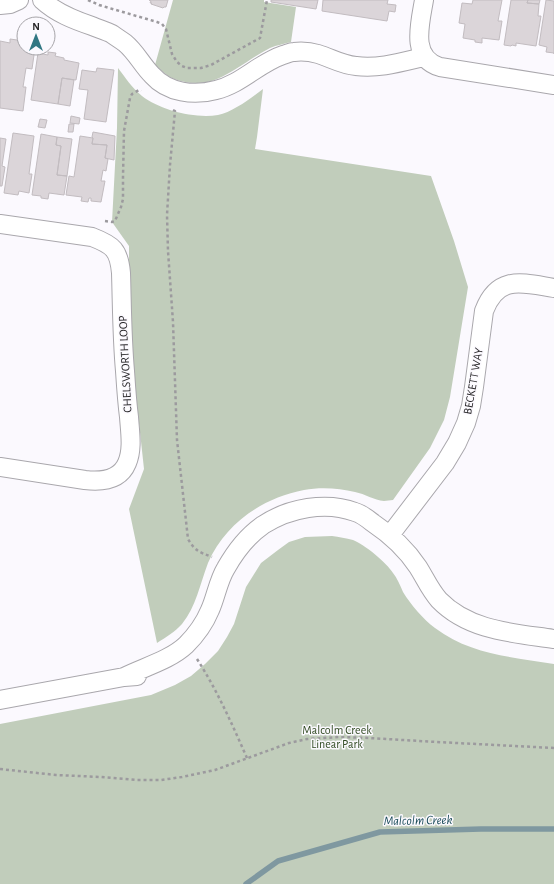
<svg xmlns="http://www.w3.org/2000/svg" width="554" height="884" viewBox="0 0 554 884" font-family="'Alegreya Sans',sans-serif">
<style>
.green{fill:#c1cdbb}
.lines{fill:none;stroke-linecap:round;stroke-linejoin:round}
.stream{stroke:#7f98a0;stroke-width:5.5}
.building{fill:#dbd5d9;stroke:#c2bcc0}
.minor-casing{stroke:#a9a7ac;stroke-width:20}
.path{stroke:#9c9a9e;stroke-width:2.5;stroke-dasharray:3 3;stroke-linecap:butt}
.minor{stroke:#fff;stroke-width:18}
.labels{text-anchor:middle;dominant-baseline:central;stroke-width:3;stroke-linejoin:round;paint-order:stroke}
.street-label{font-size:12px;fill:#282729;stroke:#fbf9fe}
.park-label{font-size:12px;fill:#304a21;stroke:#fbf9fe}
.water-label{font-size:13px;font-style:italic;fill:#184a58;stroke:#fbf9fe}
</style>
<rect width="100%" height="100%" fill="#fbf9fe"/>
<path class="green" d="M 173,0 L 264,0 L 264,2 L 296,7 L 291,42 C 284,44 277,45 270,48 C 252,57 236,71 217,79 C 204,85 186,84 172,78 C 166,75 161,70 155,65 L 168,18 Z
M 118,68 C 125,77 132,88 142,96 C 160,110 195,119 218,115 C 233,112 251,98 263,89 L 257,137 L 255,149 L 431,176 L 454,241 L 468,287 L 450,397 L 444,420 L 430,448 L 393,500 C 390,500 387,501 384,501 C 374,500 365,494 355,492 C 339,488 320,487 304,490 C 262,498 225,524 208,563 C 200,584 196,607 182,624 C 175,632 166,637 157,643 L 129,509 L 144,469 L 134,377 L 129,289 L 129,246 L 112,222 L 117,128 Z
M 332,536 C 339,537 346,538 353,540 C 364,544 387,563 393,573 C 397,578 400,585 403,592 C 411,605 423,619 435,628 C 471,655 512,657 554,664 L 554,884 L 0,884 L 0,724 L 151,695 L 175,685 L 191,676 L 205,664 L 218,651 L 227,637 L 234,624 L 246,587 L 261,563 L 278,550 L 289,542 L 305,537 Z"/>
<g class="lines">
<path class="stream" d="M 246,884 L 278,861 L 380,832 L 481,829 L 554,829"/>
</g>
<path class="building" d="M 149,0 L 168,0 L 166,7 L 164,7 L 163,8 L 151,4 L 152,3 L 150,3 L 151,1 Z
M 271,0 L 318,0 L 316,9 L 271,2 Z
M 323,0 L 388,0 L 387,4 L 396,5 L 395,12 L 389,11 L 387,21 L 322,11 Z
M 473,0 L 502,0 L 498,21 L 502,21 L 499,40 L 482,38 L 482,43 L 475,42 L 475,40 L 463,38 L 465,24 L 459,23 L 462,3 L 472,4 Z
M 511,0 L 528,0 L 527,3 L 539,4 L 538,16 L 541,16 L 536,46 L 516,43 L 516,46 L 512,45 L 511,46 L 504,45 Z
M 528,0 L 540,0 L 539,4 L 527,3 Z
M 546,0 L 554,1 L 554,54 L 554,53 L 546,52 L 547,47 L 539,45 Z
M 10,39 L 24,41 L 24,48 L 35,48 L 32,69 L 26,68 L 23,87 L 26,87 L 23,111 L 0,108 L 0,41 L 10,43 Z
M 48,52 L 56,53 L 55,56 L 64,58 L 64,60 L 79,63 L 76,80 L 62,78 L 58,104 L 31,100 L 38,53 L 48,55 Z
M 97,68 L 114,70 L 106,122 L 84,119 L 88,90 L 79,89 L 82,70 L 96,72 Z
M 62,78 L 74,80 L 70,106 L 58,104 Z
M 71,116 L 80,118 L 79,124 L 70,123 Z
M 40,119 L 47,120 L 45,128 L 38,127 Z
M 69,124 L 74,124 L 73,132 L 68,132 Z
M 93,132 L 115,136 L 114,160 L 105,158 L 107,145 L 92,144 L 93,138 L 92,137 Z
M 13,133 L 34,136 L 29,174 L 32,174 L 29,193 L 19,191 L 18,195 L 4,193 Z
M 41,134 L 57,137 L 56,145 L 61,146 L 57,175 L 67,176 L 64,195 L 49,193 L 48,199 L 41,198 L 41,196 L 32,195 Z
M 80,136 L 93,138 L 92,144 L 107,145 L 105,158 L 108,159 L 106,171 L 103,170 L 101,181 L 105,181 L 101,202 L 91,201 L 91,198 L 89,198 L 88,202 L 81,201 L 82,197 L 66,195 L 69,176 L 74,177 Z
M 57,137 L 72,139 L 67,176 L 57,175 L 61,146 L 56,145 Z
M 0,138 L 6,139 L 2,166 L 5,167 L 2,186 L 0,186 Z"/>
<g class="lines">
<defs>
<path id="minor" d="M 42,0 C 56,13 74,20 92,26 C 99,29 106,31 112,34 C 116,37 121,40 125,43 C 136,52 142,65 152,75 C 168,93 194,96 216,90 C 241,84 259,63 283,55 C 287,54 290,52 294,52 C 303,51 311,52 318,54 C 331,58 342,65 356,66 C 379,69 402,62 424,57
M 424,0 C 420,24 410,58 440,67 L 554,85
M 0,5 L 10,4 L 19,0
M 0,224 L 92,237 C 113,245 119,250 121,273 C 122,306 122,338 125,371 C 126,386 127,402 129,417 C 130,432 133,449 127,463 C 120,480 102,482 85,480 L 0,467
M 390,535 L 445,463 L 457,443 L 466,423 L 471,406 L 474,387 L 484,311 C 498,274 523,283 554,288
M 124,677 C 144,667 170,660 186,645 C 195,636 205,622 210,610 C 216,597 218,581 226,568 C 235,552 247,536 263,525 C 289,508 326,501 355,512 C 362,514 368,519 373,523 C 391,535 406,549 418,567 C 425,578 430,590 439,600 C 469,631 514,633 554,639
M 0,700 L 124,677 L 137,676"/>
</defs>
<use href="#minor" class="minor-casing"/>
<path class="path" d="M 88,0 L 99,5 L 157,22 L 162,24 L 166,29 L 172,54 L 177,62 L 182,66 L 187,68 L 201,68 L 211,65 L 260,38 L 267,0
M 173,110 L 175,111 L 170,165 L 167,215 L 168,251 L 173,322 L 177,440 L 188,539 C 195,551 199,552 212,557
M 105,221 L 112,222 L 115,221 L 121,207 L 123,199 L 123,177 L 124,131 L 130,98 L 132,94 L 139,90 L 141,91
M 197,659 C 217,690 232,724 247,758
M 0,769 L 56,775 L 101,777 L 137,780 L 161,780 L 182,777 L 215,770 L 289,743 L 307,739 L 340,737 L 369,738 L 437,742 L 554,748"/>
<use href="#minor" class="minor"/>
</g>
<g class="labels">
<g class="street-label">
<text transform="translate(125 364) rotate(-93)">CHELSWORTH LOOP</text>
<text transform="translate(473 381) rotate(-80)">BECKETT WAY</text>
</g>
<g class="park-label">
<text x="337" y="730">Malcolm Creek<tspan x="337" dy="14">Linear Park</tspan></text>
</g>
<g class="water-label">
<text transform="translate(418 821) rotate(-1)">Malcolm Creek</text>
</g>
</g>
<g transform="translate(36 36)"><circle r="19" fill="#fbf9fe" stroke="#a7a5a9"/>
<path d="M0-3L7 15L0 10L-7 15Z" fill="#317783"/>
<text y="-6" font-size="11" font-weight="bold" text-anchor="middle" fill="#282729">N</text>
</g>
</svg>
